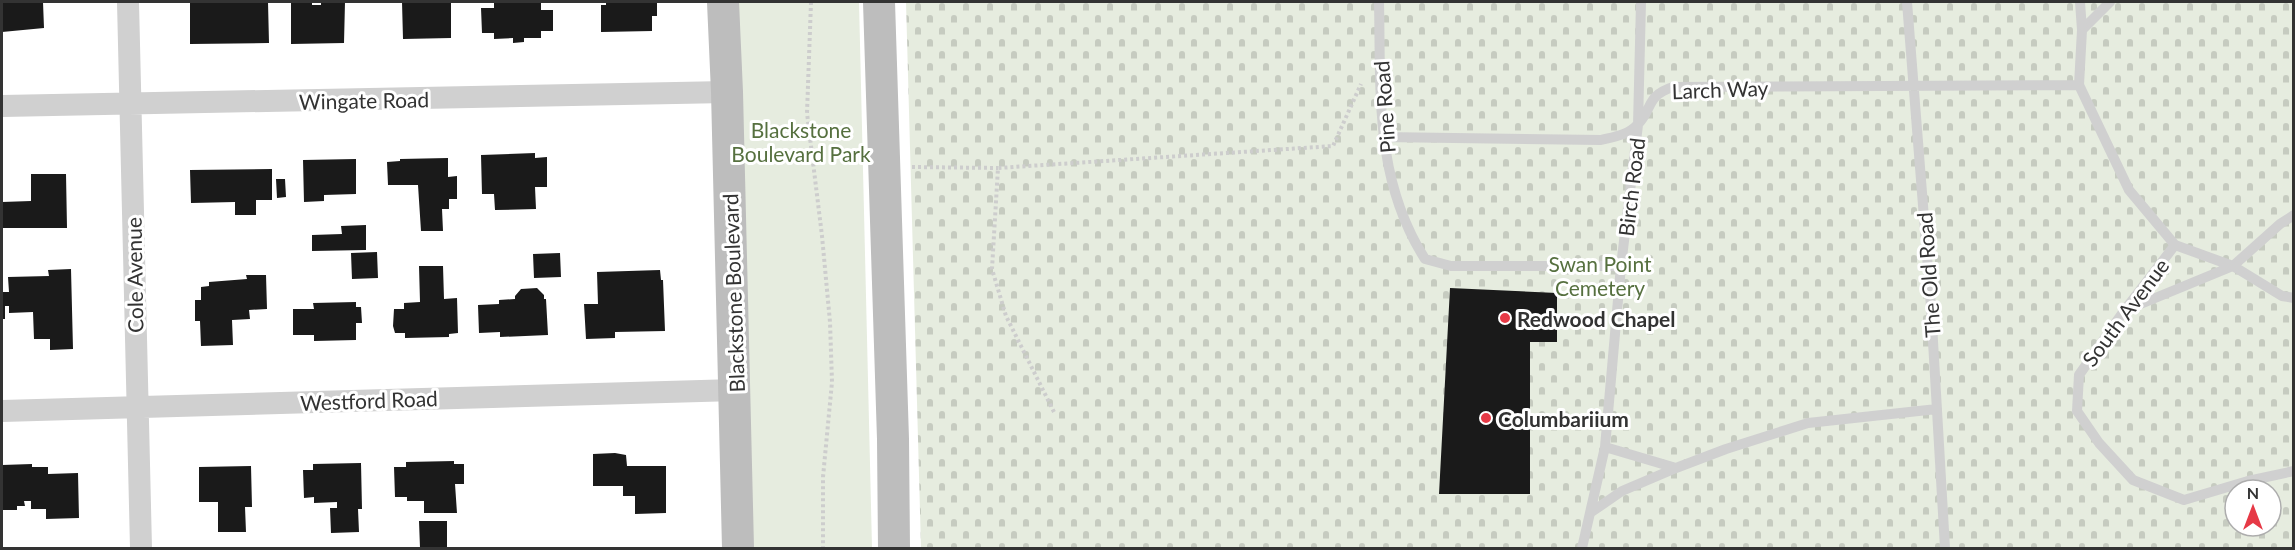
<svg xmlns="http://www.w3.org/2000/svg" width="2295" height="550" viewBox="0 0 2295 550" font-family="Lato,sans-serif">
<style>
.cemetery{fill:url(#cemetery-stones);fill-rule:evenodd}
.park{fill:#e6ecdf}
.building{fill:#1a1a1a}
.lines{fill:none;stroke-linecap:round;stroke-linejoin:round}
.path{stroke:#cdcdcd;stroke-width:4;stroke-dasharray:3 3;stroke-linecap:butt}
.service{stroke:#d0d0d0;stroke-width:10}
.minor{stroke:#d0d0d0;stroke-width:22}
.secondary{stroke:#bdbdbd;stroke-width:32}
.poi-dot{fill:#e63946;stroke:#fff;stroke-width:2}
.labels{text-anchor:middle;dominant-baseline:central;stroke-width:6;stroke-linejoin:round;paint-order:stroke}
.street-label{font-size:21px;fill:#333;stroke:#fff}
.park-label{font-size:21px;fill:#56703f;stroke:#fff}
.poi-label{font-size:21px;font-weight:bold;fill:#333;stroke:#fff;text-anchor:start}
</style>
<defs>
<pattern id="cemetery-stones" width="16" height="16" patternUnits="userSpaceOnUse" patternTransform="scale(1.5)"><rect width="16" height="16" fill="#e6ecdf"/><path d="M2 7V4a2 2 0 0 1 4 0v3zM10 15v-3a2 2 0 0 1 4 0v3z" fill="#c6cbc0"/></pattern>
</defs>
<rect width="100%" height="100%" fill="#fff"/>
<path class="cemetery" d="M 906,2 L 2293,2 L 2293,548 L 921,548 ZM 2235,490 L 2271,490 L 2271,526 L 2235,526 Z"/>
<path class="park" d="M 737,2 L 859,2 L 872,548 L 751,548 Z"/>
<path class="building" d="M 2,2 L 43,2 L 44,28 L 2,32 Z
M 190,2 L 268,2 L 269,43 L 190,44 Z
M 291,2 L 312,2 L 312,5 L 321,5 L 321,2 L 345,2 L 344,43 L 291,44 Z
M 402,2 L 451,2 L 451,38 L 403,39 Z
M 494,2 L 541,2 L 541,10 L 553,10 L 553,31 L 541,31 L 541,38 L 524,38 L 524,42 L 513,43 L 513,38 L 494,39 L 494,33 L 482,33 L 481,8 L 494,8 Z
M 606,2 L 657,2 L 657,16 L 652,16 L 652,31 L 601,32 L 601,5 L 606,5 Z
M 535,153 L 535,158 L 547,157 L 547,187 L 535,187 L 536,209 L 495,210 L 494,194 L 482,194 L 481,155 Z
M 448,158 L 448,177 L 457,176 L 457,199 L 449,199 L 449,209 L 442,209 L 443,231 L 421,231 L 418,185 L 388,185 L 387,162 L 400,161 L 400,159 Z
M 356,159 L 356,194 L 324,195 L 324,201 L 304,202 L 303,160 Z
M 272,169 L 272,200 L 256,200 L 256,215 L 235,215 L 235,202 L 191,203 L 190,170 Z
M 31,174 L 66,174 L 67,228 L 2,228 L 2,202 L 31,201 Z
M 276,179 L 285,179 L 286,197 L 277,198 Z
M 366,225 L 366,250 L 312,251 L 312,235 L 342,234 L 341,226 Z
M 377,252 L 378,278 L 352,279 L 351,253 Z
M 560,253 L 561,277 L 534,278 L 533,254 Z
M 419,266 L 443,266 L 444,299 L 457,298 L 458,333 L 449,334 L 449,337 L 405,338 L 405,333 L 395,333 L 393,326 L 394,309 L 404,309 L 404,303 L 420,302 Z
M 71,269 L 73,349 L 50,350 L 50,339 L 34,339 L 33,312 L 9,313 L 9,306 L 5,306 L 5,319 L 2,319 L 2,292 L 9,292 L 8,277 L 49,276 L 48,270 Z
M 660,270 L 661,280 L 663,280 L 665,331 L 615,332 L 615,338 L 586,339 L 584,304 L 598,304 L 597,272 Z
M 246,275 L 266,275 L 267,309 L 249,310 L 250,319 L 232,320 L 233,345 L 201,346 L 200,321 L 195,321 L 195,300 L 201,300 L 201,287 L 209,286 L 209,282 L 247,279 Z
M 537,288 L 544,295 L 544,299 L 546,299 L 548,335 L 500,337 L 500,332 L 479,333 L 478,305 L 499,304 L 499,300 L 515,299 L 515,296 L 521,289 Z
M 1450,288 L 1557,293 L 1557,342 L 1530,342 L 1530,494 L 1439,494 Z
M 356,302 L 356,307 L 361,307 L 362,323 L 356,323 L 356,340 L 314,341 L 314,335 L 293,335 L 293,309 L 314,309 L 313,303 Z
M 615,453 L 626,455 L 627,466 L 666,466 L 666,513 L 635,514 L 635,496 L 623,496 L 623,486 L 593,486 L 593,454 Z
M 454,461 L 454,464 L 464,464 L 464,484 L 455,484 L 457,513 L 424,513 L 424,501 L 407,501 L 407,497 L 395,497 L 394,467 L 406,467 L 406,462 Z
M 361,463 L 362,509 L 358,509 L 359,532 L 331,533 L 330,508 L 337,508 L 337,502 L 314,503 L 314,497 L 304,498 L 303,470 L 313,470 L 313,464 Z
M 32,464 L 32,467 L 48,467 L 48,474 L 78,473 L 79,518 L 46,519 L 46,509 L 31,509 L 31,501 L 24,501 L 25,506 L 17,506 L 17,510 L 2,510 L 2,465 Z
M 251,466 L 252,507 L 245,507 L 246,532 L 218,532 L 218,502 L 199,502 L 199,467 Z
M 419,521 L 447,521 L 447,548 L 420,548 Z"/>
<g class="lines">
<path class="path" d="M 811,2 L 807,113 L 822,236 L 830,322 L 832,382 L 823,477 L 823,548
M 912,167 L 998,168
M 1054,412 L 1006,316 L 992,269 L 998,168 L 1333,146 L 1361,84"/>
<path class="service" d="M 1379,2 C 1381,92 1374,179 1425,259 L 1451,266 L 1621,266
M 1907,2 L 1931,307 L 1945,548
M 2080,2 L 2082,30 L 2079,85 L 2129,190 L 2175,245 L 2233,266 L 2282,296 L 2294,298
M 2082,30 L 2110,2
M 1382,137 L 1601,140 C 1613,137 1628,135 1637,125 C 1653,110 1645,96 1673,87 L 2079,85
M 2175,245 L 2124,311 L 2079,375 L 2077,411 L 2099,443 L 2133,480 L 2184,500 L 2248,481 L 2294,471
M 2126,310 L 2233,266 L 2280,224 L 2294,215
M 1605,447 L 1676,468 L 1726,449 L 1808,423 L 1937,409
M 1590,513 L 1622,491 L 1676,468
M 1582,548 L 1605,447 L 1621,266 L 1638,125 L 1641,2"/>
<path class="minor" d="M 128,2 L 141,548
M 2,106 L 727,92
M 2,411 L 736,390"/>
<path class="secondary" d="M 723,2 L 727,92 L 738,548
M 879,2 L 893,439 L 894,548"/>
</g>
<g class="poi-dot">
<circle cx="1505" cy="318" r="6"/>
<circle cx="1486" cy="418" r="6"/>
</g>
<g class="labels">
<g class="street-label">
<text transform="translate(1720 89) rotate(-2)">Larch Way</text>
<text transform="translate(364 100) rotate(-1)">Wingate Road</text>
<text transform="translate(1384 107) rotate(-94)">Pine Road</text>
<text transform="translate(1631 187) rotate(-83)">Birch Road</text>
<text transform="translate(134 275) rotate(-91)">Cole Avenue</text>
<text transform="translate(1928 275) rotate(-94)">The Old Road</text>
<text transform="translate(733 293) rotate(-92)">Blackstone Boulevard</text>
<text transform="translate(2125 312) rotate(-53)">South Avenue</text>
<text transform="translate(369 400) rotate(-2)">Westford Road</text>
</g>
<g class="park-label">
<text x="801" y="129">Blackstone<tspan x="801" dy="24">Boulevard Park</tspan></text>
<text x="1600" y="263">Swan Point<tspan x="1600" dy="24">Cemetery</tspan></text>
</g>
<g class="poi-label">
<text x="1517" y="318">Redwood Chapel</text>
<text x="1498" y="418">Columbariium</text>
</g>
</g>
<rect width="2295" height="550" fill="none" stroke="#333333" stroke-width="6"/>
<g transform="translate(2253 508)"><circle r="28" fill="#ffffff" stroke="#adadad" stroke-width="1.5"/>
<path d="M0-4.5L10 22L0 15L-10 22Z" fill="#e63946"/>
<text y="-9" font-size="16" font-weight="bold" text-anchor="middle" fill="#333333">N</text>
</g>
</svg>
